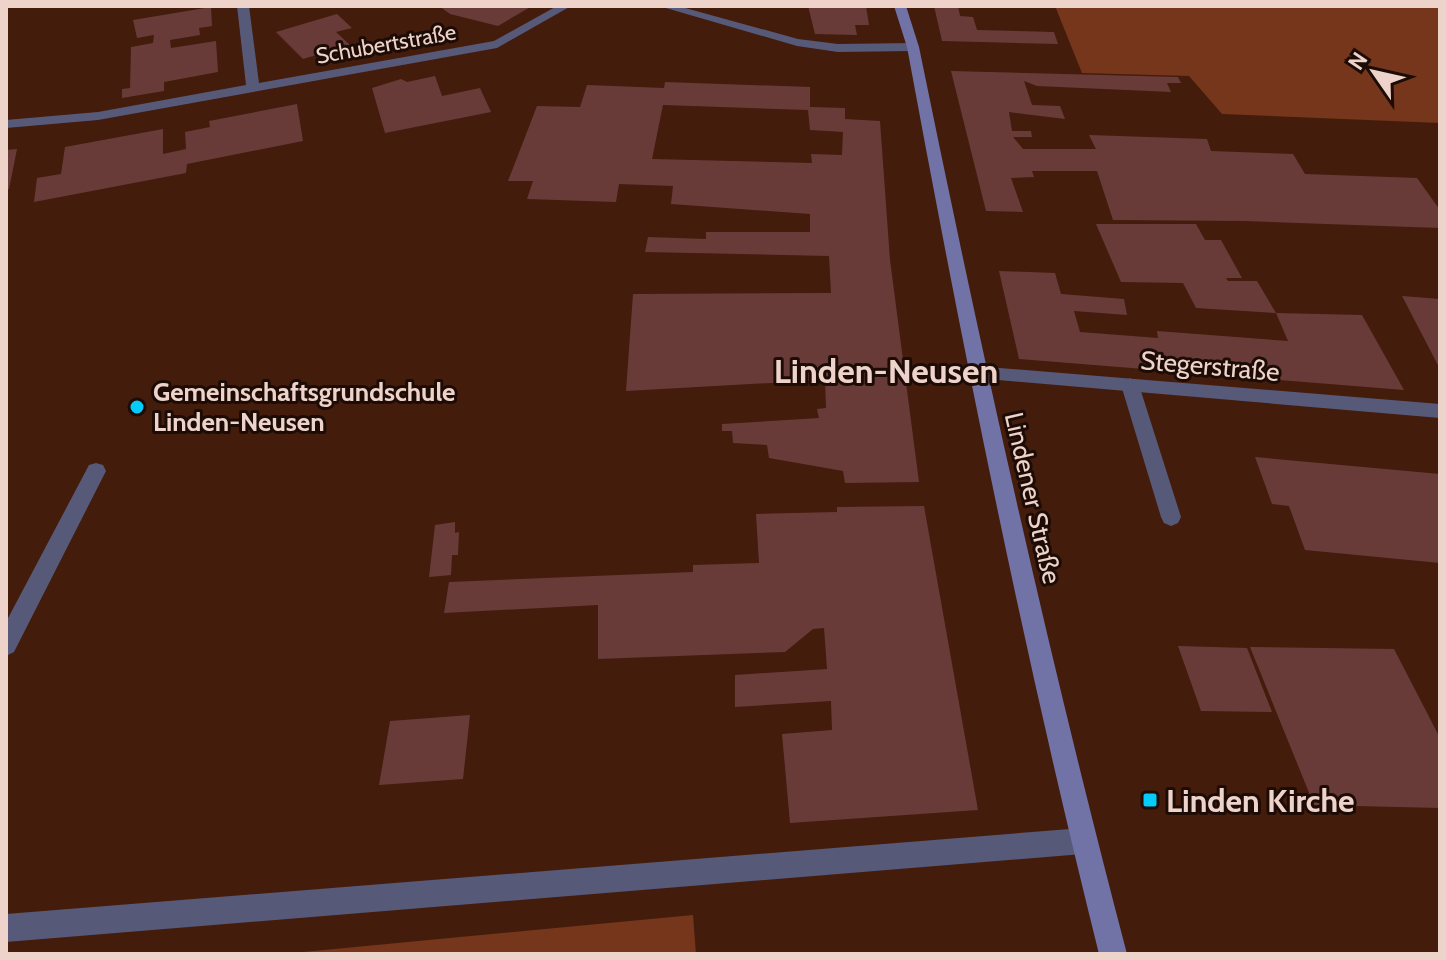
<svg xmlns="http://www.w3.org/2000/svg" width="1446" height="960" viewBox="0 0 1446 960" font-family="Cabin,sans-serif">
<style>
.green{fill:#75361b}
.building{fill:#683b39;fill-rule:evenodd}
.lines{fill:none;stroke-linecap:round;stroke-linejoin:round}
.lane{fill:#575979;fill-rule:evenodd}
.street{fill:#575979;fill-rule:evenodd}
.secondary{fill:#7173a7;fill-rule:evenodd}
.poi-dot{fill:#05cbf9;stroke:#1d0c06;stroke-width:3}
.labels{text-anchor:middle;dominant-baseline:central;stroke-width:6;stroke-linejoin:round;paint-order:stroke}
.far-street-label{font-size:22px;fill:#edd3c9;stroke:#1d0c06}
.street-label{font-size:26px;fill:#edd3c9;stroke:#1d0c06}
.poi-label{font-size:26px;font-weight:bold;fill:#edd3c9;stroke:#1d0c06;text-anchor:start}
.near-poi-label{font-size:32px;font-weight:bold;fill:#edd3c9;stroke:#1d0c06;text-anchor:start}
.district-label{font-size:34px;font-weight:bold;fill:#edd3c9;stroke:#1d0c06}
</style>
<rect width="100%" height="100%" fill="#431c0c"/>
<path class="green" d="M 1055,6 L 1440,6 L 1440,123 L 1222,114 L 1189,76 L 1082,73 Z
M 693,915 L 696,954 L 282,954 Z"/>
<path class="building" d="M 439,6 L 532,6 L 498,26 L 450,14 Z
M 808,6 L 866,6 L 869,25 L 855,25 L 857,35 L 815,34 Z
M 934,6 L 958,6 L 960,16 L 973,17 L 977,30 L 1054,32 L 1058,44 L 942,41 Z
M 211,7 L 212,26 L 199,28 L 200,35 L 170,40 L 171,48 L 216,41 L 218,72 L 164,82 L 164,91 L 122,98 L 122,89 L 130,88 L 131,47 L 153,43 L 154,35 L 137,38 L 133,20 Z
M 337,14 L 352,28 L 336,32 L 350,45 L 303,59 L 276,32 Z
M 951,71 L 1178,77 L 1181,83 L 1167,83 L 1171,92 L 1037,86 L 1024,81 L 1032,105 L 1060,106 L 1065,119 L 1009,112 L 1012,131 L 1031,131 L 1032,137 L 1013,137 L 1023,149 L 1096,149 L 1089,135 L 1207,139 L 1211,151 L 1293,154 L 1305,174 L 1417,178 L 1440,210 L 1440,228 L 1245,221 L 1113,220 L 1097,171 L 1032,171 L 1034,177 L 1011,178 L 1023,212 L 986,211 Z
M 435,76 L 442,96 L 480,88 L 491,112 L 385,133 L 372,88 L 401,79 L 407,82 Z
M 665,82 L 810,87 L 810,107 L 845,108 L 845,119 L 880,121 L 890,260 L 919,482 L 845,483 L 843,471 L 769,458 L 767,445 L 733,443 L 732,431 L 722,431 L 722,424 L 819,418 L 817,409 L 826,408 L 825,380 L 626,391 L 633,294 L 831,293 L 829,256 L 645,252 L 648,237 L 706,239 L 706,232 L 810,232 L 810,214 L 671,204 L 673,186 L 619,184 L 616,202 L 527,199 L 533,181 L 508,181 L 537,106 L 580,107 L 587,85 L 664,88 ZM 663,105 L 808,110 L 810,130 L 843,132 L 842,155 L 811,154 L 812,163 L 652,159 Z
M 297,104 L 303,141 L 187,164 L 186,173 L 34,202 L 37,178 L 61,174 L 65,147 L 163,129 L 163,154 L 186,149 L 185,132 L 210,127 L 209,121 Z
M 17,149 L 9,189 L 6,190 L 6,150 Z
M 1096,224 L 1196,224 L 1205,240 L 1221,240 L 1242,278 L 1226,278 L 1228,281 L 1257,281 L 1276,313 L 1196,308 L 1183,283 L 1121,282 Z
M 999,271 L 1055,273 L 1061,294 L 1124,299 L 1127,315 L 1074,311 L 1080,332 L 1158,338 L 1157,331 L 1288,341 L 1276,313 L 1362,315 L 1404,390 L 1019,359 Z
M 1402,296 L 1440,299 L 1440,369 Z
M 1255,457 L 1440,474 L 1440,563 L 1305,550 L 1289,506 L 1272,504 Z
M 924,506 L 978,810 L 790,823 L 782,734 L 832,730 L 831,701 L 735,707 L 735,675 L 827,669 L 824,628 L 813,629 L 785,652 L 598,659 L 598,605 L 444,613 L 449,582 L 693,572 L 693,565 L 759,563 L 756,514 L 837,512 L 837,507 Z
M 455,522 L 455,533 L 459,532 L 458,555 L 452,555 L 451,575 L 429,577 L 435,525 Z
M 1178,646 L 1247,648 L 1272,712 L 1201,711 Z
M 1250,647 L 1394,649 L 1440,738 L 1440,808 L 1314,805 Z
M 470,715 L 463,779 L 379,785 L 390,721 Z"/>
<g class="lines">
<path class="lane" d="M 1130,378 L 1139,385 L 1181,517 L 1178,523 L 1171,526 L 1164,523 L 1161,517 L 1121,385 Z
M 96,463 L 103,465 L 106,471 L 14,652 L 6,656 L 6,622 L 89,465 Z
M 1083,828 L 1092,832 L 1096,841 L 1092,850 L 1083,854 L 6,942 L 6,914 Z"/>
<path class="street" d="M 237,6 L 249,6 L 259,83 L 494,41 L 557,6 L 571,6 L 497,48 L 98,120 L 6,128 L 6,120 L 98,112 L 246,85 Z
M 659,6 L 678,6 L 798,39 L 838,44 L 913,43 L 919,47 L 913,51 L 838,52 L 797,46 Z
M 975,366 L 1440,404 L 1440,418 L 975,378 L 966,372 Z"/>
<path class="secondary" d="M 894,6 L 906,6 L 919,47 C 981,351 1048,654 1127,954 L 1099,954 C 1024,654 963,351 907,47 Z"/>
</g>
<g class="poi-dot">
<circle cx="137" cy="407" r="8"/>
<rect x="1142" y="792" width="16" height="16" rx="4"/>
</g>
<g class="labels">
<g class="far-street-label">
<text transform="translate(386 44) rotate(-10)">Schubertstraße</text>
</g>
<g class="street-label">
<text transform="translate(1210 366) rotate(5)">Stegerstraße</text>
<text transform="translate(1033 498) rotate(77)">Lindener Straße</text>
</g>
<g class="poi-label">
<text x="153" y="392">Gemeinschaftsgrundschule<tspan x="153" dy="30">Linden-Neusen</tspan></text>
</g>
<g class="near-poi-label">
<text x="1166" y="800">Linden Kirche</text>
</g>
<g class="district-label">
<text x="886" y="371">Linden-Neusen</text>
</g>
</g>
<rect width="1446" height="960" fill="none" stroke="#edd3c9" stroke-width="16"/>
<g transform="translate(1374 72) rotate(304)" stroke="#1d0c06" stroke-width="6" paint-order="stroke">
<path d="M0-6L14 30L0 20L-14 30Z" fill="#edd3c9"/>
<text y="-12" font-size="22" font-weight="bold" text-anchor="middle" fill="#edd3c9">N</text>
</g>
</svg>
